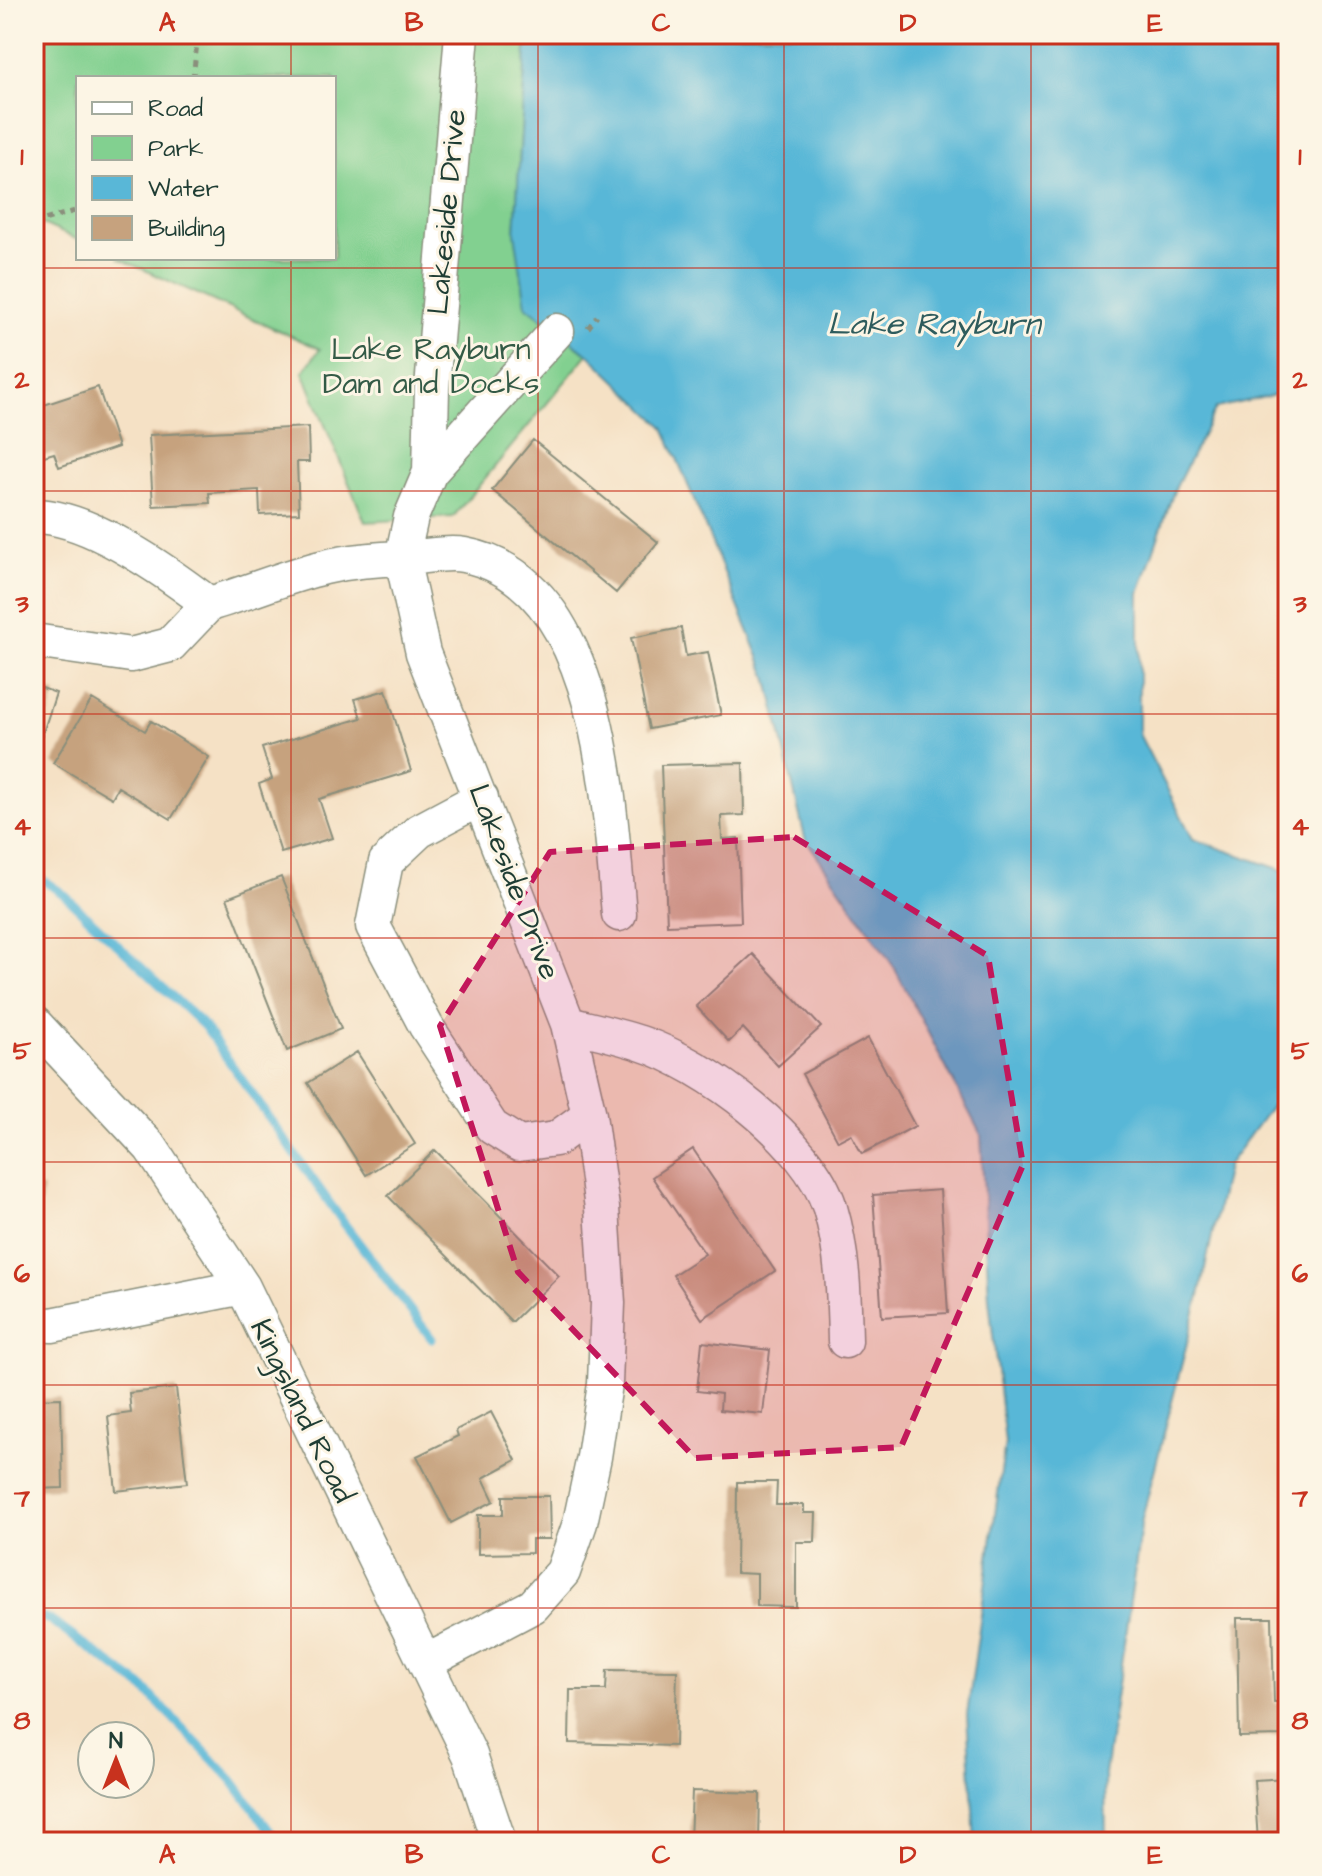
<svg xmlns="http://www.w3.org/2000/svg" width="1322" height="1876" viewBox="0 0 1322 1876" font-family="'Architects Daughter',sans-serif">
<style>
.green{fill:#82d090;stroke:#508662;stroke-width:2}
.water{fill:#59b7d7;stroke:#3c7a86;stroke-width:2}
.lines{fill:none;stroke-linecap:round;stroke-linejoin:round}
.stream{stroke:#59b7d7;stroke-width:9}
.building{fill:#c6a27e}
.minor-casing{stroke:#8a8f7c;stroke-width:37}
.path{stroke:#8a8f7c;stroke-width:5;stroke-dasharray:6 6;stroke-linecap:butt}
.minor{stroke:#fff;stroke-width:34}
.marked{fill:#c2185b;fill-opacity:0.2;stroke:#c2185b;stroke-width:6;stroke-dasharray:16 10;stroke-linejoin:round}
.grid{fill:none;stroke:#c8321e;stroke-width:2;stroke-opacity:0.55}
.labels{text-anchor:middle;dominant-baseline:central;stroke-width:6;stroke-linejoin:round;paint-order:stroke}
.street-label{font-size:30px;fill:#1f3d34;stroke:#fcf5e5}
.park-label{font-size:30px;fill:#335a46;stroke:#fcf5e5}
.water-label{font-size:32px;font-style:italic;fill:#2e5c5d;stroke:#fcf5e5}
.neatline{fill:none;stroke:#c8321e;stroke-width:3}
.grid-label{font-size:26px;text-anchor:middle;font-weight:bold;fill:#c8321e}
</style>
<rect width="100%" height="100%" fill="#fcf5e5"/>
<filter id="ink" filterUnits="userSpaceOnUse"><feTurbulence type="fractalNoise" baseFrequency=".0125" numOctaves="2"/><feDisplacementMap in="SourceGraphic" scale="16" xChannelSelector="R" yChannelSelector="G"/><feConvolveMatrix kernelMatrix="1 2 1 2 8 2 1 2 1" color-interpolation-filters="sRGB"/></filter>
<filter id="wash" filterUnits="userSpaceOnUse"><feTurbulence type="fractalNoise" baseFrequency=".006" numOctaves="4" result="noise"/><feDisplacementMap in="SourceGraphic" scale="32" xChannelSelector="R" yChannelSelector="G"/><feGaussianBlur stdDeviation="1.8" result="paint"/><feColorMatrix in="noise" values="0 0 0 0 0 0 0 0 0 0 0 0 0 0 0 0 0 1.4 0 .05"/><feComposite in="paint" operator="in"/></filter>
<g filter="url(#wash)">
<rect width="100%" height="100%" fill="#f5e1c5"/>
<path class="green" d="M 34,34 L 527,34 L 515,233 L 557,331 L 588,354 L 453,517 L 365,522 L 303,372 L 320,349 L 118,258 L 334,258 L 334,78 L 78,78 L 78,240 L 34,220 Z"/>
<path class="water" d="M 527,34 L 1288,34 L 1288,392 L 1216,408 L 1174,491 L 1139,593 L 1139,734 L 1193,839 L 1288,872 L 1288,1093 L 1278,1097 L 1227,1166 L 1199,1296 L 1142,1519 L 1105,1774 L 1106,1842 L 975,1842 L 967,1715 L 1005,1443 L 989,1299 L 981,1135 L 894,967 L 805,838 L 767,676 L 664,427 L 588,354 L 526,306 L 515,233 Z"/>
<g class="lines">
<path class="stream" d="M 34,874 L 62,893 L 204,1026 L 343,1222 L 432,1339
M 34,1614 L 50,1620 L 143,1687 L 233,1781 L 278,1842"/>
</g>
<g id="blocks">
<path class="building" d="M 98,387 L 118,447 L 59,467 L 54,453 L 34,459 L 34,391 L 41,406 Z
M 308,427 L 309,462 L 297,462 L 299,513 L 260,515 L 259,490 L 209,493 L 210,503 L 153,506 L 149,435 Z
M 533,440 L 658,542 L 616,593 L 492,490 Z
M 681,628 L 686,656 L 708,652 L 721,715 L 649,729 L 631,638 Z
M 34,685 L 56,693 L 35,757 L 34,757 Z
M 386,690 L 411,771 L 319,799 L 332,838 L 281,853 L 259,784 L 272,779 L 262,748 L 361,718 L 355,699 Z
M 92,699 L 145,731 L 151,721 L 209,757 L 171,819 L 118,787 L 112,798 L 53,763 Z
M 743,763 L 744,815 L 721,816 L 722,839 L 738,838 L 741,922 L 667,925 L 661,765 Z
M 281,877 L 341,1029 L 287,1051 L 227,898 Z
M 753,954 L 821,1027 L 778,1066 L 743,1028 L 729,1042 L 696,1006 Z
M 868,1038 L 915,1126 L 862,1154 L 851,1134 L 838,1141 L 802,1074 Z
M 357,1052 L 415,1144 L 366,1175 L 308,1083 Z
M 693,1149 L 775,1271 L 702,1319 L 673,1275 L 705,1254 L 652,1177 Z
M 435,1150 L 559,1276 L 512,1322 L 388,1196 Z
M 34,1187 L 43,1188 L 36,1244 L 34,1244 Z
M 940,1190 L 948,1313 L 882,1317 L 873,1195 Z
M 702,1342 L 770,1350 L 763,1414 L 720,1410 L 721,1394 L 697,1391 Z
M 176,1388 L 187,1483 L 116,1491 L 108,1416 L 131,1413 L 129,1393 Z
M 61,1398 L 63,1488 L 34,1489 L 34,1399 Z
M 491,1412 L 516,1460 L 483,1478 L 494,1501 L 451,1523 L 417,1456 L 458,1436 L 456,1430 Z
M 737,1482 L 777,1482 L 776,1505 L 804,1505 L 804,1513 L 816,1513 L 815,1542 L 796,1542 L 796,1607 L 757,1606 L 757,1574 L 736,1573 Z
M 503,1496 L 549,1496 L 550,1539 L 532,1539 L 532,1553 L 478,1554 L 478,1515 L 503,1515 Z
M 1237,1618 L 1272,1618 L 1274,1703 L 1283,1703 L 1283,1736 L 1239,1737 Z
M 607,1670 L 677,1671 L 675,1746 L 569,1743 L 570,1690 L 606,1690 Z
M 1288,1778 L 1288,1842 L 1258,1842 L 1254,1780 Z
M 692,1791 L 760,1793 L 759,1842 L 690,1842 Z"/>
</g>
</g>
<g filter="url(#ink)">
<use href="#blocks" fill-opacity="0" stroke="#8a8f7c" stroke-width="2"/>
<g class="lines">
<defs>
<path id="minor" d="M 430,472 L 557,331
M 34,516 C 89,516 167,572 209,604 L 170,645 L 131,655 L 34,641
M 209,604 C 248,593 286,576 325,567 C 355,560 384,559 415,557 C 430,556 449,552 464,555 C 603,580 609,805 619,914
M 481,798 L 419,831 L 386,862 L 373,926 L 426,1026 L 492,1127 L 519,1144 L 556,1139 L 589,1115
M 34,1023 L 151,1148 L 243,1287 L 470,1755 L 499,1842
M 568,1024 C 592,1030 616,1035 640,1043 C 705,1064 809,1140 830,1208 C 843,1252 844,1296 845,1341
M 34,1324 L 52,1325 L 243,1287
M 426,1662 L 533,1606 L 563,1572 L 580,1523 L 594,1457 L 605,1384 L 608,1303 L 602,1208 L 589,1115 L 568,1024 L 423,653 L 402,558 L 411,517 L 430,472 L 432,388 L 462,34"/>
</defs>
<use href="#minor" class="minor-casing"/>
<path class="path" d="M 193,78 L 198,34
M 34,223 L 78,210
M 588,328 L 597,316"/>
<use href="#minor" class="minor"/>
</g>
</g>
<path class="marked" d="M 794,837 L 988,956 L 1023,1165 L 901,1447 L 695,1458 L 518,1272 L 440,1026 L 550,852 Z"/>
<path class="grid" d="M 291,34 L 291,78M 538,34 L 538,1842M 784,34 L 784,1842M 1031,34 L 1031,1842M 291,258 L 291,1842M 34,268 L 1288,268M 34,491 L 1288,491M 34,714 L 1288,714M 34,938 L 1288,938M 34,1162 L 1288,1162M 34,1385 L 1288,1385M 34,1608 L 1288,1608"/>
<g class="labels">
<g class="street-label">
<text transform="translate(447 212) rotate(-85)">Lakeside Drive</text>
<text transform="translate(514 882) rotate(69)">Lakeside Drive</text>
<text transform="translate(302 1411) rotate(64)">Kingsland Road</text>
</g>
<g class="park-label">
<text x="431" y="350">Lake Rayburn<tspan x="431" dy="34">Dam and Docks</tspan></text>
</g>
<g class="water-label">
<text x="934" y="324">Lake Rayburn</text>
</g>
</g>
<rect width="1322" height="1876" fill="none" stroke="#fcf5e5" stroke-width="88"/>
<rect x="76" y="76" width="260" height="184" fill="#fcf5e5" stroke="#a4ab9e" stroke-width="2"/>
<rect x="92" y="102" width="40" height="12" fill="#ffffff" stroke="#a4ab9e" stroke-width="2"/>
<text x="148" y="116" font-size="24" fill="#1f3d34">Road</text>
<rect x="92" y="136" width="40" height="24" fill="#82d090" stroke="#a4ab9e" stroke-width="2"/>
<text x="148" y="156" font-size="24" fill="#1f3d34">Park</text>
<rect x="92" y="176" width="40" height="24" fill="#59b7d7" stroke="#a4ab9e" stroke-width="2"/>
<text x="148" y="196" font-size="24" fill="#1f3d34">Water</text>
<rect x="92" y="216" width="40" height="24" fill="#c6a27e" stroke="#a4ab9e" stroke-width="2"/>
<text x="148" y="236" font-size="24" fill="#1f3d34">Building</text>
<g transform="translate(116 1760)"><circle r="38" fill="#fcf5e5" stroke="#a4ab9e" stroke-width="2"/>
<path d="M0-6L14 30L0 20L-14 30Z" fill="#c8321e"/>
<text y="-12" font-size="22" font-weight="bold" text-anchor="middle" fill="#1f3d34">N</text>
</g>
<rect x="44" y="44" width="1234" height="1788" class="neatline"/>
<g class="grid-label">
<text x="167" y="31">A</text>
<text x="414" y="31">B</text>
<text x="661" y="31">C</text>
<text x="908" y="31">D</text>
<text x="1155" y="31">E</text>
<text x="22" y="165">1</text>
<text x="1300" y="165">1</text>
<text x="22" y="388">2</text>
<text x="1300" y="388">2</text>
<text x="22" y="612">3</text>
<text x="1300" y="612">3</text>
<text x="22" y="835">4</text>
<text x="1300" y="835">4</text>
<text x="22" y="1059">5</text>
<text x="1300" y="1059">5</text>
<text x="22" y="1282">6</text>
<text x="1300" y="1282">6</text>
<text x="22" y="1506">7</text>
<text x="1300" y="1506">7</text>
<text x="22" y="1729">8</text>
<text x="1300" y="1729">8</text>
<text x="167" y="1863">A</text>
<text x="414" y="1863">B</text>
<text x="661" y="1863">C</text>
<text x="908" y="1863">D</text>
<text x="1155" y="1863">E</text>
</g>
</svg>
